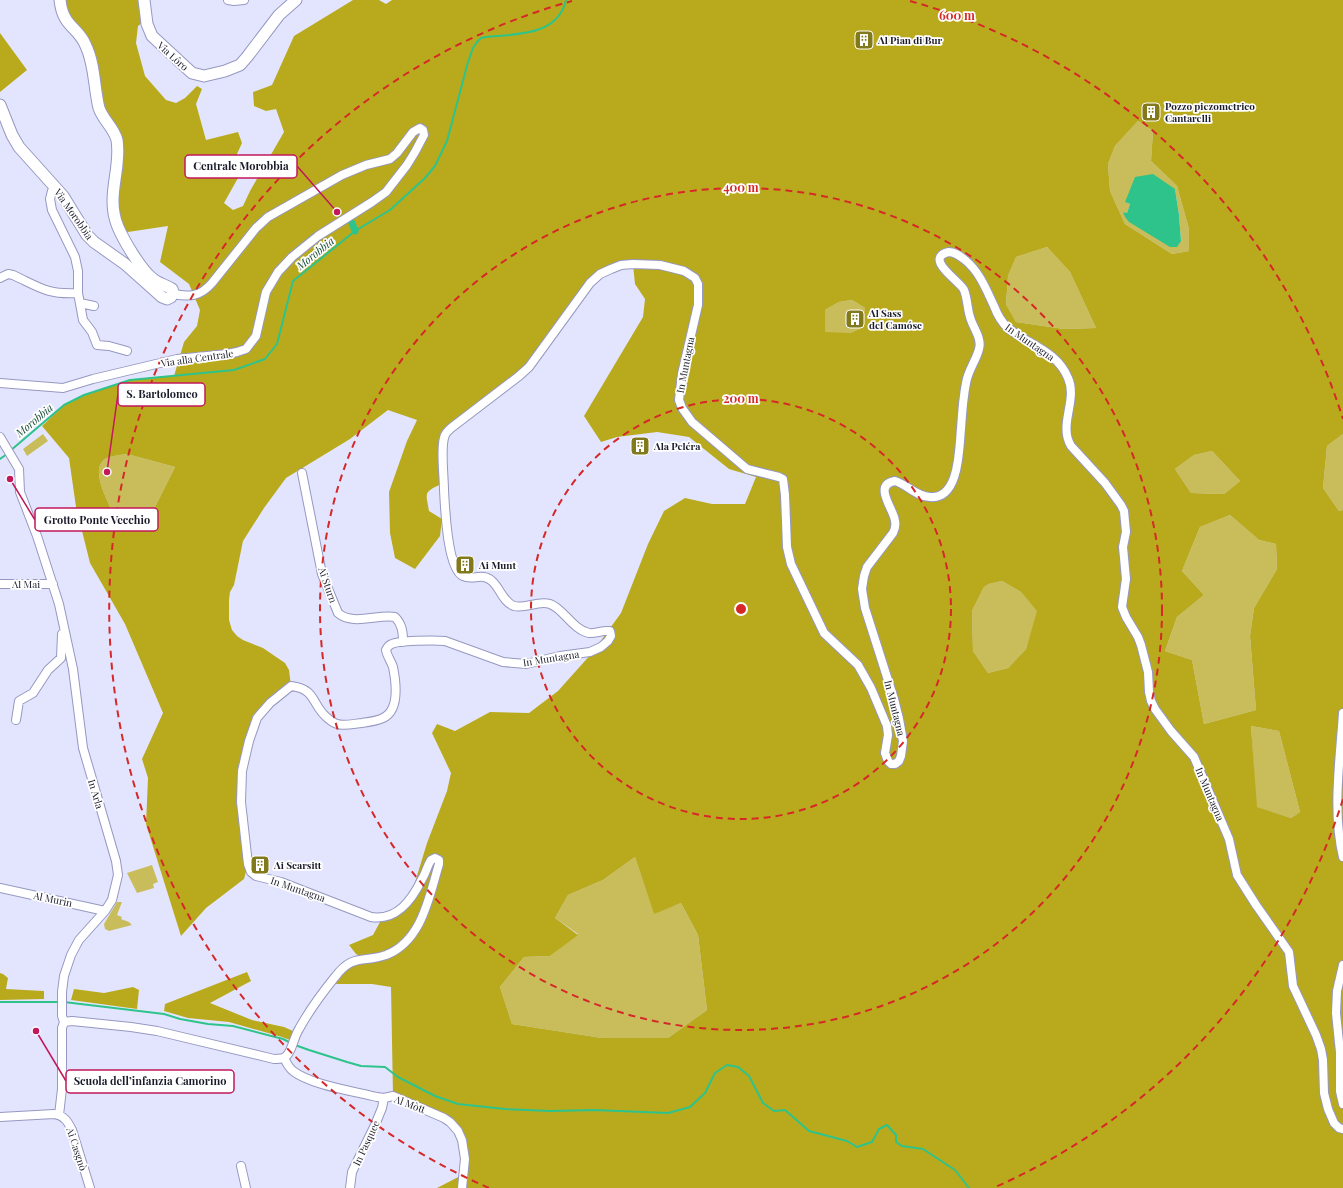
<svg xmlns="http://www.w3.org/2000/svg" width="1343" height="1188" viewBox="0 0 1343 1188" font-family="'Playfair Display',serif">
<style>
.green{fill:#c9bd5b;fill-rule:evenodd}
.forest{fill:#b9aa1d;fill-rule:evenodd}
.water{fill:#2ec38b}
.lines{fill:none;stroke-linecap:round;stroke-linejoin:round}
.stream{stroke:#2ec38b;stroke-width:2}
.canal{stroke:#2ec38b;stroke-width:7}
.street-casing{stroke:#9698c1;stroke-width:10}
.secondary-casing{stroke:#9698c1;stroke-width:13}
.street{stroke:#fff;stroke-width:8}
.secondary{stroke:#fff;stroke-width:11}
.ring{fill:none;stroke:#d62828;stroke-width:2;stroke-dasharray:7 5}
.labels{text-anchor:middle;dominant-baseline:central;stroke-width:3.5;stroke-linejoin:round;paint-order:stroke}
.poi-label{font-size:10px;font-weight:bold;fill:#1b1c2b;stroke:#fff;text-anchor:start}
.street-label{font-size:10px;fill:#1b1c2b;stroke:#fff}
.water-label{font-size:11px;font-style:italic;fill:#174f38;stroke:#fff}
.centre{fill:#d62828;stroke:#fff;stroke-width:2}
.ring-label{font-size:12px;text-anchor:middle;font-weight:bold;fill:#d62828;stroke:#fff;stroke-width:3.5;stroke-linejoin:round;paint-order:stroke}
.leader{fill:none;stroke:#c2185b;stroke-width:1.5}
.callout-dot{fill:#c2185b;stroke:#fff;stroke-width:1.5}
.callout{fill:#fff;stroke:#c2185b;stroke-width:1.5}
.callout-label{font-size:11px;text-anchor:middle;font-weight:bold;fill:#1b1c2b}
</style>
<rect width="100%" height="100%" fill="#e3e5ff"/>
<path class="green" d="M 1138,121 L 1153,131 L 1151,161 L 1177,186 L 1189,229 L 1189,251 L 1172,254 L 1125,224 L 1110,191 L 1108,164 L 1115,146 ZM 1175,189 L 1179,215 L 1181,241 L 1123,212 L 1127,213 L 1130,204 L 1126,202 Z
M 1047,247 L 1070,272 L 1096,328 L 1064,329 L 1016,322 L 1006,306 L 1008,276 L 1016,257 Z
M 852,300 L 865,308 L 865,327 L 850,333 L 825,333 L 825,310 L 839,302 Z
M 43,434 L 48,441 L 27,456 L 23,449 Z
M 1343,434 L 1343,510 L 1339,511 L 1323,488 L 1327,446 Z
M 1212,451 L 1240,481 L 1224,494 L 1191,493 L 1175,469 L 1194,455 Z
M 127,454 L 175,467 L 152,513 L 126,513 L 110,507 C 105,495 91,469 105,459 C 111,456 120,455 127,454 Z
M 1230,515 L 1259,540 L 1276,544 L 1277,569 L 1254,608 L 1250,636 L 1256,710 L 1204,724 L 1192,660 L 1165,651 L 1177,617 L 1204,595 L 1182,571 L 1200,527 Z
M 1002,581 L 1021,592 L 1038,611 L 1026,649 L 1008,668 L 988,673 L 973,651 L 972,611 L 984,587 L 989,584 Z
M 1251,726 L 1279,731 L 1300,812 L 1291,818 L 1256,807 Z
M 635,857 L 654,913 L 681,903 L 698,935 L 707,1010 L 668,1038 L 602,1038 L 512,1024 L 500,987 L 524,957 L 550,956 L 578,934 L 555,918 L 568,895 L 603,880 Z
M 152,865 L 158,882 L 153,884 L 154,888 L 137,893 L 127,873 Z
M 117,902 L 122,902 L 117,915 L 122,917 L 121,919 L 129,922 L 132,925 L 109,931 L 105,929 L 104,924 Z"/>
<path class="forest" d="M 61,0 L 144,0 L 146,20 L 138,26 L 136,43 L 145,76 L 166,100 L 176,103 L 185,98 L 197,86 L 202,89 L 196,104 L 206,140 L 238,132 L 242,143 L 237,154 L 238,178 L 224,203 L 233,210 L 243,206 L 250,191 L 284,132 L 276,109 L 266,111 L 254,106 L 253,92 L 272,85 L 294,36 L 353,0 L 379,0 L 386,4 L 392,0 L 1343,0 L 1343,434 L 1327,446 L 1323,488 L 1339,511 L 1343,510 L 1343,1188 L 437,1188 L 464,1174 L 465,1166 L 454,1126 L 393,1096 L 391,987 L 372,984 L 334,984 L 345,970 L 364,958 L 356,954 L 349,945 L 373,935 L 380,922 L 409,902 L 427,843 L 447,791 L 451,773 L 432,733 L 437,724 L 455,731 L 490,712 L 529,713 L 558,691 L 592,653 L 621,613 L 648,544 L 664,511 L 685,498 L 712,504 L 745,504 L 756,477 L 729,469 L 689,437 L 657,432 L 617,437 L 601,442 L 584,416 L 643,317 L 645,299 L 635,284 L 633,265 L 600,274 L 529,367 L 445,435 L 441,484 C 423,493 426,492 429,511 L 442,519 L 440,536 L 415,569 L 395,558 L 390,533 L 389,492 L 407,441 L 417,420 L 388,410 L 350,439 L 286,478 L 264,508 L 243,541 L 234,585 L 230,592 L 229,600 L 229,620 L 232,630 L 237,636 L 243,640 L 263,648 L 285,663 L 289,670 L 291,686 L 257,718 L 242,771 L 248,864 L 244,879 L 206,908 L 181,936 L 146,824 L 148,778 L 142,759 L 163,713 L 125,624 L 90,563 L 76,507 L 69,458 L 42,426 L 64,405 L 84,395 L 130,380 L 174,376 L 184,342 L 197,326 L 200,310 L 189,284 L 160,262 L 168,226 L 121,233 L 118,227 L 117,156 L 102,114 L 91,64 ZM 1138,121 L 1153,131 L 1151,161 L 1177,186 L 1189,229 L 1189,251 L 1172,254 L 1125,224 L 1110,191 L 1108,164 L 1115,146 ZM 1047,247 L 1070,272 L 1096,328 L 1064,329 L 1016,322 L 1006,305 L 1008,276 L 1016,257 ZM 852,300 L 865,308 L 864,327 L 850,333 L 825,332 L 825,310 L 839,302 ZM 1212,451 L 1240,481 L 1224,494 L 1191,493 L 1175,469 L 1194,455 ZM 127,454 L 175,467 L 152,513 L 126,513 L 110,507 C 105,495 91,469 105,459 C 111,456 120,455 127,454 ZM 1230,515 L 1259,540 L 1276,544 L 1277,569 L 1254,608 L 1250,636 L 1256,710 L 1204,724 L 1192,660 L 1165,651 L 1177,617 L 1204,595 L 1182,571 L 1200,527 ZM 1002,581 L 1021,592 L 1037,611 L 1026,649 L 1008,668 L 988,673 L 973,651 L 972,611 L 984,587 L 989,584 ZM 1251,726 L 1279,731 L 1300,812 L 1291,818 L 1257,807 ZM 635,857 L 654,914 L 681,903 L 698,935 L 707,1010 L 668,1038 L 602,1038 L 512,1024 L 500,987 L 524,957 L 550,956 L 578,935 L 555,918 L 568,895 L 603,880 Z
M 0,33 L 27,70 L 0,92 Z
M 247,972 L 251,981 L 210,1003 L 252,1020 L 284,1027 L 293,1031 L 290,1040 L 282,1037 L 229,1022 L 188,1018 L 164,1011 L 165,1004 Z
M 0,973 L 3,974 L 8,978 L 6,989 L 44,991 L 44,999 L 0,1000 Z
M 133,987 L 139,990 L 137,1009 L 71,1000 L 74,989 L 104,993 Z"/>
<path class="water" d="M 1153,174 L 1175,189 L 1179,215 L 1181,241 L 1177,247 L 1170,247 L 1129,222 L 1125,217 L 1123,212 L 1127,213 L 1130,204 L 1125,202 L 1135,177 Z"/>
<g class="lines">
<path class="stream" d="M 10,451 L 64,405 L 84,395 L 130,380 L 234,370 L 265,359 L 277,344 L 293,281 L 355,231 L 390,210 L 425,178 L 435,166 L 447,141 L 468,62 L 473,48 L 477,42 L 481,38 L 486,37 C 516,34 558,36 566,0
M 0,459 L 7,454
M 0,1002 L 60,1002
M 64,1002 L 164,1014 L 180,1019 L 208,1024 L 233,1026 L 283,1039 L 291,1043
M 295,1045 L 309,1050 L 347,1062 L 361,1066 L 385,1067 L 398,1077 L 435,1096 L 458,1104 L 505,1109 L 551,1111 L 594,1110 L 668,1113 L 690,1107 L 705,1093 L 715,1073 L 727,1065 L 738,1067 L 749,1076 L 763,1103 L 774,1111 L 785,1110 L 809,1131 L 847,1141 L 857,1147 L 872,1142 L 879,1129 L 887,1125 L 896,1135 L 896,1142 L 902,1146 L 923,1149 L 955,1170 L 969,1188"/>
<path class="canal" d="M 352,223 L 355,231"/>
<defs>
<path id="street" d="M 228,0 L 234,1 L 244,0
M 55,186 L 52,191 L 50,199 L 52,210 L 75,257 L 78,271 L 78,293 L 83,320 L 92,332 L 97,345 L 109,346 L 127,351
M 0,278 L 8,274 L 13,275 C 39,287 47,295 78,293
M 80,303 L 94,306
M 0,383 L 63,388 L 93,379 L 177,359 L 227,354 L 237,352 L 246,349 L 256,336 L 266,292 L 278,272 L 292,257 L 318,236 L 372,202 L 386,192 L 407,165 L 415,152 L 424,135 L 423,130 L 420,128 L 413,132 L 397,153 L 390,159 L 366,165 L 342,175 L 268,217 L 256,228 L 212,283 C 200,297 189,297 173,294
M 0,437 L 19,469 L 20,492 L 37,536 L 59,604 L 73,669 L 83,748 L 116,861 L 118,875 L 112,900 L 105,911 L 79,940 L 71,955 L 64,976 L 62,992 L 62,1016 L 64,1022 L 62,1028 L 62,1089 L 59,1115
M 302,473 L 322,574 L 338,613 C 353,626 377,614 395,617 C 402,624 403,632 403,642
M 0,584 L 53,584
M 1343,713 C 1340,759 1332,812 1343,857
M 16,720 L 19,701 L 33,693 L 48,670 L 61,658 L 62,634
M 0,888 L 105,911
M 1343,965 L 1337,991 L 1336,1013 L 1340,1052 L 1340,1091 L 1343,1104
M 64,1022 L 72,1021 L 131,1027 L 157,1031 L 274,1059 C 280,1059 285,1059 288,1054 C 293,1047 294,1037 299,1029 C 309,1011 322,993 335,977 C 353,953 363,963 386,955 C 422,941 429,897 439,864 L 439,860 L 435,858 L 431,860 C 427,866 426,873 422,879 C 412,900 397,921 371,917 L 281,882 L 256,876 L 251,872 L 248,864 L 241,802 L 242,771 L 249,741 L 257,718 L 270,703 L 291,686 C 318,689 311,707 330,720 C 339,728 351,724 362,723 C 369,722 377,721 383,718 C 400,710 396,682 393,667 C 391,661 387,656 386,650 C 387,648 388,646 390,645 C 396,640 436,640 445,641 L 503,662 L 526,664 L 560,656 L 590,652 L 601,647 L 608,641 L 611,636 L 610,631 C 602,630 595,634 589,633 C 572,629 564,609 550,604 C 538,600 526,609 514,606 C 503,602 500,588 492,581 C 482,572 473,581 463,576 C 447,569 445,506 444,490 C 444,476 440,446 445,435 C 446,432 449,430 451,428 L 519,376 L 529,367 L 590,283 L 600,274 L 611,269 L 621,265 L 633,264 L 660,265 L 684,271 L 695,278 L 698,284 L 698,305 L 682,374 L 679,400 L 682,408 L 692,422 L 747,469 L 779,477 L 783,479 L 785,495 L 787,547 L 791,564 L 824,633 L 858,665 L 871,688 L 887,726 L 888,735 L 885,753 L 888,761 L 891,764 L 895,764 L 899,761 L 901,756 L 903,741 L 899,719 L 894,699 L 865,608 L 862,589 L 864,576 L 867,567 L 893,533 C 895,529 896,525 895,521 C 894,509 872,485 895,481 C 908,485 915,496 930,497 C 960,500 959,447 961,429 C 962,413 963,398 966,383 C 968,370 976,361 979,349 C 982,339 974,329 971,320 C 967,310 968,300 964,290 C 961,282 922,258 949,252 C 955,252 960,256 965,260 C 979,271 986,289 994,306 C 997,314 1001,322 1008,328 C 1029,345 1057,351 1068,378 C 1078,400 1058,425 1071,446 L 1105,483 L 1121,505 L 1124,511 L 1126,532 L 1123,547 L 1126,579 L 1122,607 L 1126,617 L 1138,637 L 1141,645 L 1148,672 L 1149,692 L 1151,701 L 1155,709 L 1171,731 L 1194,757 L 1229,839 L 1237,875 L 1256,905 L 1289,952 L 1293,986 L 1316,1035 L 1321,1049 L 1323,1060 L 1324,1093 L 1328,1109 L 1334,1123 L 1339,1128 L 1343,1129
M 284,1058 C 286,1062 289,1068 293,1071 C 311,1085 353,1091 377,1097 L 384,1098 L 393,1096 L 444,1118 L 450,1122 L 458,1131 L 462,1140 L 465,1159 L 462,1188
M 0,1117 L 54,1114 C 64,1115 68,1122 72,1130 L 90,1188
M 241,1166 L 246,1188
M 350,1188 L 352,1172 L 375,1125 L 382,1108 L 384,1098"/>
<path id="secondary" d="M 144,0 L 147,24 L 152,36 L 192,73 L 204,76 L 225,71 L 240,65 L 247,57 L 279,15 L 296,0
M 0,105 L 12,135 L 19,147 L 63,196 L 87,235 L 94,242 L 125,264 L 162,297 L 167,299 L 171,297 L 173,292 L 172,289 C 166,285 159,284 153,279 C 141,270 124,241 118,227 C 105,196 122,169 117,140 C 114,128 103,120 99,108 C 94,88 95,65 86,46 C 78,26 63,28 60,0"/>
</defs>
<use href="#street" class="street-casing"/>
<use href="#secondary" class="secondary-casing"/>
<use href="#street" class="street"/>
<use href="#secondary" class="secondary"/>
</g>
<g class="ring">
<circle cx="741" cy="609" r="210"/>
<circle cx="741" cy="609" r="421"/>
<path d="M1343 799A631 631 0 0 1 993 1188M489 1188A631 631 0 0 1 572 1M910 1A631 631 0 0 1 1343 419"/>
</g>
<defs>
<symbol id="building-square" viewBox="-11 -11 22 22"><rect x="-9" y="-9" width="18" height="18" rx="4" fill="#82781c" stroke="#fff"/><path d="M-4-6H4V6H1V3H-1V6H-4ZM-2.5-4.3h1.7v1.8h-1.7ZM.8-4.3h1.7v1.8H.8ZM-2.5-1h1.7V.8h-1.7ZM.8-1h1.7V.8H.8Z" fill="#fff"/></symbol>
</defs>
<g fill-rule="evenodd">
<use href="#building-square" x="853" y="29" width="22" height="22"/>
<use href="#building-square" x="1140" y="101" width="22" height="22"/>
<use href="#building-square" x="844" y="308" width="22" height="22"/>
<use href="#building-square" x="629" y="435" width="22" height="22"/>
<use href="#building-square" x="454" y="554" width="22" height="22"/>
<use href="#building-square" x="249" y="854" width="22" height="22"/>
</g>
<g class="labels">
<g class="poi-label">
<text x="878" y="40">Al Pian di Bur</text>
<text x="1165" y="106">Pozzo piezometrico<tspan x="1165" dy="12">Cantarelli</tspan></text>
<text x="869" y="313">Al Sass<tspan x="869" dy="12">del Camósc</tspan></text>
<text x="654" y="446">Ala Peléra</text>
<text x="479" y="565">Ai Munt</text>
<text x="274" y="865">Ai Scarsitt</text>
</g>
<g class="street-label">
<text transform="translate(173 56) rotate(42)">Via Lôro</text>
<text transform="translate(74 214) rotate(55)">Via Morobbia</text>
<text transform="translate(1030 342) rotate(35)">In Muntagna</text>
<text transform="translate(197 358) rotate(-8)">Via alla Centrale</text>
<text transform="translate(685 365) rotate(-79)">In Muntagna</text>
<text x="26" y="584">Al Mai</text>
<text transform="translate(328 585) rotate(71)">Ai Sturn</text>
<text transform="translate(551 658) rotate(-9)">In Muntagna</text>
<text transform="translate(895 708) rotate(76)">In Muntagna</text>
<text transform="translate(96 794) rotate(73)">In Arla</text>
<text transform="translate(1210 794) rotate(67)">In Muntagna</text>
<text transform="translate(298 889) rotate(19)">In Muntagna</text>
<text transform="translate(53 899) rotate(12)">Al Murin</text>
<text transform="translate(410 1104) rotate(21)">Al Mòtt</text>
<text transform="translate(366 1143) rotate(-65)">In Pasquee</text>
<text transform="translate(77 1149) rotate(72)">Ai Casgnò</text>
</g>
<g class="water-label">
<text transform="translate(315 253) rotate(-39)">Morobbia</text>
<text transform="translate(34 420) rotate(-40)">Morobbia</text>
</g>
</g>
<circle cx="741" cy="609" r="6" class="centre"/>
<g class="ring-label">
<text x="957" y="20">600 m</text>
<text x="741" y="192">400 m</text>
<text x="741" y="403">200 m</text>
</g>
<path class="leader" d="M337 212L297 166M107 472L118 394M10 479L35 520M36 1031L66 1081"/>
<g class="callout-dot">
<circle cx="337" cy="212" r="4"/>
<circle cx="107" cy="472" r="4"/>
<circle cx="10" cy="479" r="4"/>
<circle cx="36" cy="1031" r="4"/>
</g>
<g class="callout">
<rect x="185" y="155" width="112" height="23" rx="4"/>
<rect x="118" y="383" width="87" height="23" rx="4"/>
<rect x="35" y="508" width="123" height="23" rx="4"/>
<rect x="66" y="1070" width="168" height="23" rx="4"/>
</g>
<g class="callout-label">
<text x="241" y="170">Centrale Morobbia</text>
<text x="162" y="398">S. Bartolomeo</text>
<text x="97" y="524">Grotto Ponte Vecchio</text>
<text x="150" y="1085">Scuola dell’infanzia Camorino</text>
</g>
</svg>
